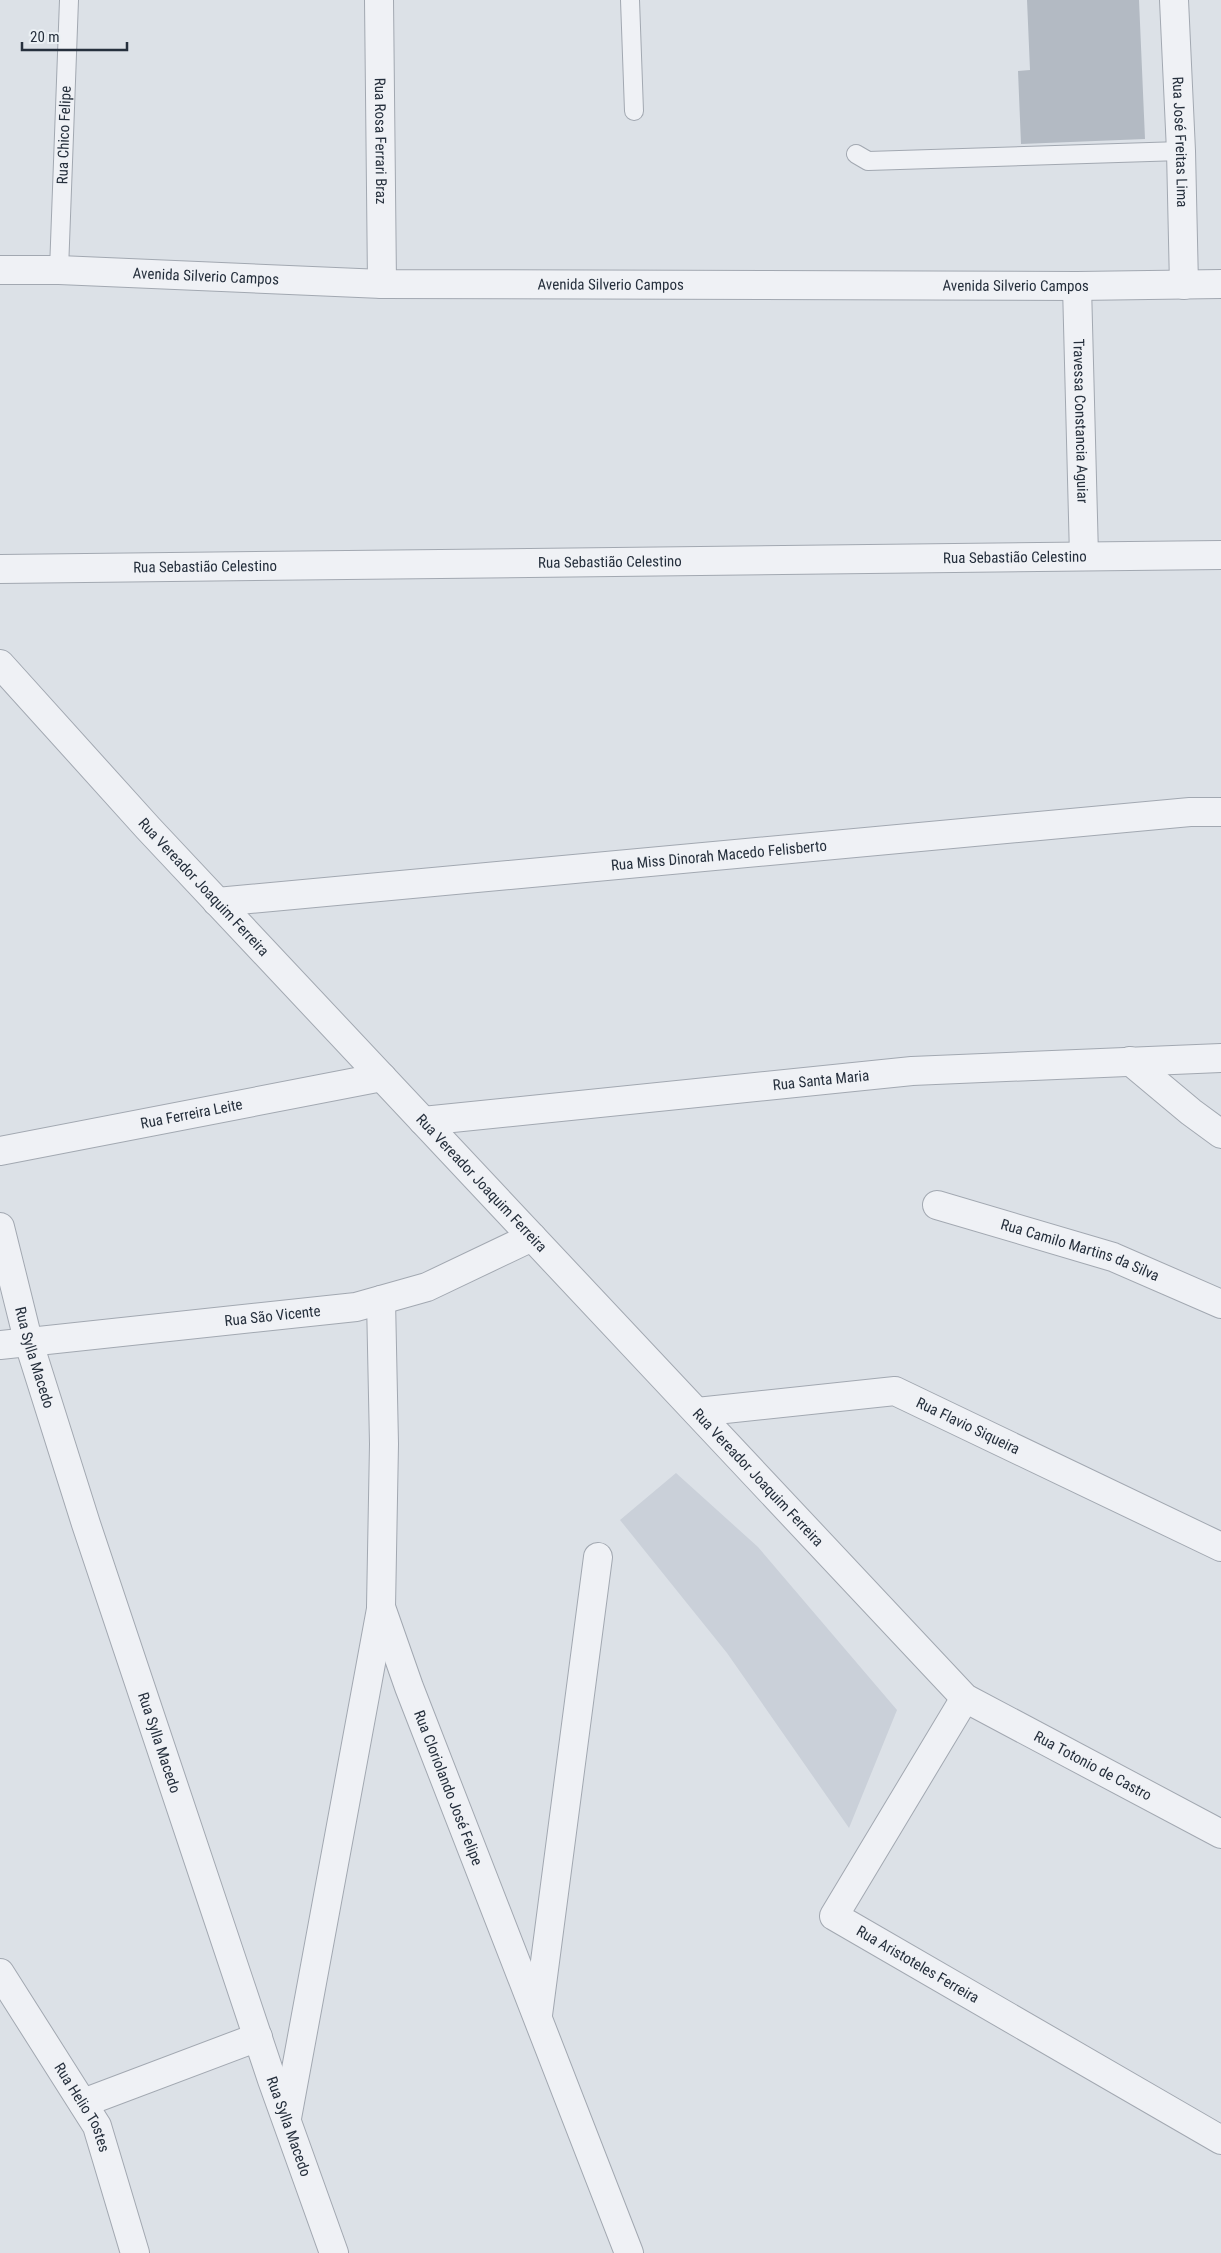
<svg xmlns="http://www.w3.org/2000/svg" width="1221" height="2253" viewBox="0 0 1221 2253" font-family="'Roboto Condensed',sans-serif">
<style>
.built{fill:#cad0d9}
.building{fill:#b3bac3}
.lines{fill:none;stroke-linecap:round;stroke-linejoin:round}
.lane-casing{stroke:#a2a8b1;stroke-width:20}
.street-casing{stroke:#a2a8b1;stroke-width:30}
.lane{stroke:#eff1f5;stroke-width:18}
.street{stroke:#eff1f5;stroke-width:28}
.labels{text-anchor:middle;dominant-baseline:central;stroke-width:4;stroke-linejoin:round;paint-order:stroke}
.street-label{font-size:15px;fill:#26303d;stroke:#ebf0f4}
</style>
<rect width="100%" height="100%" fill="#dce1e7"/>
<path class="built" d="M 676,1473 L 758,1547 L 897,1710 L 849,1828 L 727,1653 L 620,1520 Z"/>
<path class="building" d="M 1027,0 L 1139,0 L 1145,139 L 1021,144 L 1018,71 L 1030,70 Z"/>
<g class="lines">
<defs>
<g id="lane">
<path d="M 630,0 L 634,111"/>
<path d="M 856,154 L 868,161 L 1181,151"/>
<path id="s1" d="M 59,270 L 69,0"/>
</g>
<g id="street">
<path id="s2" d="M 379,0 L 382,284"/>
<path id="s3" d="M 1174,0 L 1181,151 L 1184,285"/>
<path id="s4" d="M 0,270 L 59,270 L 382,284 L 1077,286 L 1221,284"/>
<path id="s5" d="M 1077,286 L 1084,556"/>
<path id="s6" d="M 0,569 L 1221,555"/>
<path id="s7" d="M 0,664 L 148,828 L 965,1698 L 1221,1834"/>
<path id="s8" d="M 217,902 L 1190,812 L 1221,812"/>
<path d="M 1130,1061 L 1191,1112 L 1221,1134"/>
<path id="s9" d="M 423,1121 L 912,1071 L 1221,1058"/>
<path id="s10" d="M 0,1151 L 382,1077"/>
<path id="s11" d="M 937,1205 L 1113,1257 L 1221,1304"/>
<path id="s12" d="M 0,1227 L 28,1340 L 86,1524 L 272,2080 L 334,2253"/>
<path id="s13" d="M 381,1300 L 384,1444 L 381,1607 L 409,1687 L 629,2253"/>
<path id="s14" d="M 0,1345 L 356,1307 L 427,1287 L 532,1237"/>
<path id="s15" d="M 697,1412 L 895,1391 L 1221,1547"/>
<path id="s16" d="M 965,1698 L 834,1916 L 1221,2140"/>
<path id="s17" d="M 0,1973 L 97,2126 L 135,2253"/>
<path d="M 538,2015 L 598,1557"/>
<path d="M 83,2103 L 258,2037"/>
<path d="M 287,2118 L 381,1609"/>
</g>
</defs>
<use href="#lane" class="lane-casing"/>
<use href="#street" class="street-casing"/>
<use href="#lane" class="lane"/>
<use href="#street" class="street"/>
</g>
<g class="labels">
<g class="street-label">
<text stroke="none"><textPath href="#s1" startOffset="135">Rua Chico Felipe</textPath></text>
<text stroke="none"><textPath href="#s2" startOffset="141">Rua Rosa Ferrari Braz</textPath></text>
<text stroke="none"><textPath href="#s3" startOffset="142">Rua José Freitas Lima</textPath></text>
<text stroke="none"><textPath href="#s4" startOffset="206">Avenida Silverio Campos</textPath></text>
<text stroke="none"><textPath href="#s4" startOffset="611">Avenida Silverio Campos</textPath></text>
<text stroke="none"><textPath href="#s4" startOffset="1016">Avenida Silverio Campos</textPath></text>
<text stroke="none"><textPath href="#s5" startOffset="135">Travessa Constancia Aguiar</textPath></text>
<text stroke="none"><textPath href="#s6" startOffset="1015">Rua Sebastião Celestino</textPath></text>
<text stroke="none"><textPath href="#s6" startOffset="610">Rua Sebastião Celestino</textPath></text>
<text stroke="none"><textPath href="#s6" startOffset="205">Rua Sebastião Celestino</textPath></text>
<text stroke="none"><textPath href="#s8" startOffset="504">Rua Miss Dinorah Macedo Felisberto</textPath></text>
<text stroke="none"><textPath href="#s7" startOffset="302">Rua Vereador Joaquim Ferreira</textPath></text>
<text stroke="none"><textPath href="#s9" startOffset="400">Rua Santa Maria</textPath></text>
<text stroke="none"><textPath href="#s10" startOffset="195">Rua Ferreira Leite</textPath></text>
<text stroke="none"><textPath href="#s7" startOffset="708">Rua Vereador Joaquim Ferreira</textPath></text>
<text stroke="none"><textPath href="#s11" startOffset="150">Rua Camilo Martins da Silva</textPath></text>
<text stroke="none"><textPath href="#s14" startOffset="274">Rua São Vicente</textPath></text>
<text stroke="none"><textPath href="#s12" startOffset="135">Rua Sylla Macedo</textPath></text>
<text stroke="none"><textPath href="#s15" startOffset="280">Rua Flavio Siqueira</textPath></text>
<text stroke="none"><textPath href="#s7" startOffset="1112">Rua Vereador Joaquim Ferreira</textPath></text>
<text stroke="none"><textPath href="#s12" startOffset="540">Rua Sylla Macedo</textPath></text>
<text stroke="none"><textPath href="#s7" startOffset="1559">Rua Totonio de Castro</textPath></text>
<text stroke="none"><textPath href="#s13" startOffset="500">Rua Cloriolando José Felipe</textPath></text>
<text stroke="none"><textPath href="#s16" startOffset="351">Rua Aristoteles Ferreira</textPath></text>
<text stroke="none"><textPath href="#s17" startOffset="158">Rua Helio Tostes</textPath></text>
<text stroke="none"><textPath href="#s12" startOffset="945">Rua Sylla Macedo</textPath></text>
</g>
</g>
<path d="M22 42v8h105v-8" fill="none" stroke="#26303d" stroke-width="2.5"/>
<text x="30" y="42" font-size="15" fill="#26303d" stroke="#ebf0f4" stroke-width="4" paint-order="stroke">20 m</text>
</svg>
